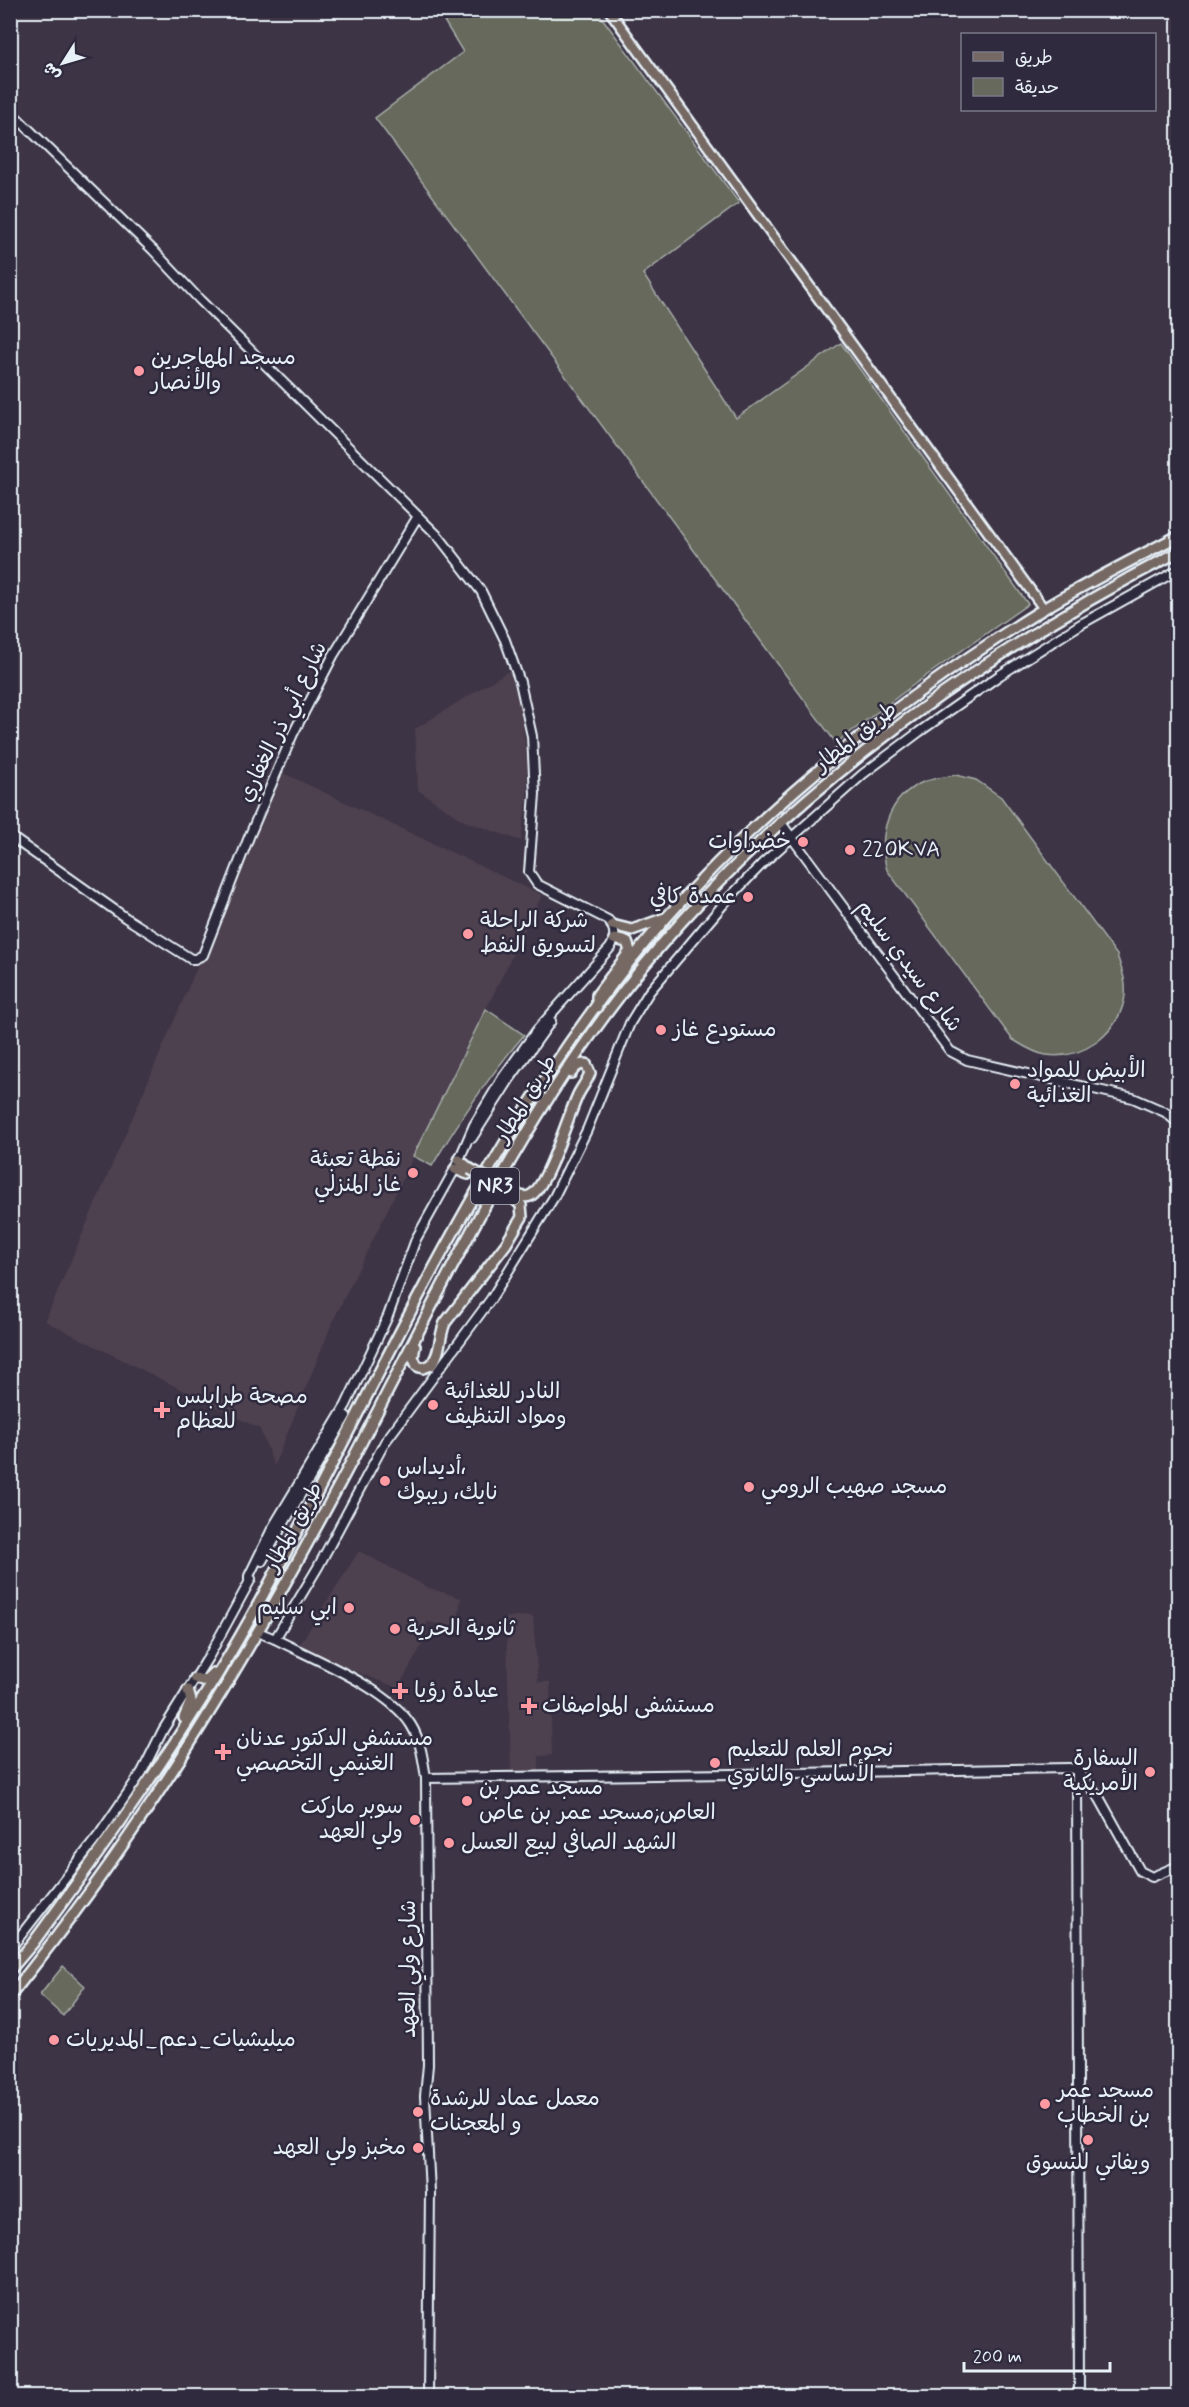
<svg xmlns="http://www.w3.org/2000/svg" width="1189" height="2407" viewBox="0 0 1189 2407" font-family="Mynerve,'Playpen Sans Arabic',sans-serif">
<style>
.built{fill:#4e414f}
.green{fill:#66695b;stroke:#a7adaa;stroke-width:1.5}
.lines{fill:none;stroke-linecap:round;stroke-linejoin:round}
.secondary-casing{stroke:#e8f1f8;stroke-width:12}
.primary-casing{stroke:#e8f1f8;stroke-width:13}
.highway-casing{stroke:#e8f1f8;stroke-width:14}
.secondary{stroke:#2f2a3d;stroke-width:8}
.primary{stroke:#766964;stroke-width:8}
.highway{stroke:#766964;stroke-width:9}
.highway-bridge-casing{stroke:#e8f1f8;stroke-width:14;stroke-linecap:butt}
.highway-bridge{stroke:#766964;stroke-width:9}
.poi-dot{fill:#ff9aa2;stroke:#2f2a3d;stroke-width:2}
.labels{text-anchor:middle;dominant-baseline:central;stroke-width:5;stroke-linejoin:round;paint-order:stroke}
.shield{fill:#2f2a3d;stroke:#b0b5c0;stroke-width:1.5}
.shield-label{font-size:21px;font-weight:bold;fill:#e8f1f8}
.poi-label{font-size:22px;fill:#e8f1f8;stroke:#2f2a3d;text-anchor:start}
.street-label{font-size:22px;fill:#e8f1f8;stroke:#2f2a3d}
</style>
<rect width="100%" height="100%" fill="#3d3445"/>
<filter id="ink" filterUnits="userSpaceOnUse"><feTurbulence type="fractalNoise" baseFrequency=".0167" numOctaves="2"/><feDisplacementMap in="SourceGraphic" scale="12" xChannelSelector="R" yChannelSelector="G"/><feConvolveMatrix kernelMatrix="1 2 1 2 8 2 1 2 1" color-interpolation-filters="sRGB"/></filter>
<g filter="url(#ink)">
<path class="built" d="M 510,670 L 519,700 L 527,757 L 527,799 L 521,841 L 462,820 L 418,790 L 415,729 Z
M 281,772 L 542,895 L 333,1321 L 274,1466 L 260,1429 L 45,1321 Z
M 359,1551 L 429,1588 L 461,1598 L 457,1628 L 427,1622 L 427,1636 L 398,1688 L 339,1665 L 300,1644 Z
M 533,1616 L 538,1682 L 550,1682 L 552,1755 L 539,1756 L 539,1772 L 511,1772 L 506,1617 Z"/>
<path class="green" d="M 438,11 L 597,11 L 739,203 L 643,274 L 736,418 L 841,343 L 1028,604 L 916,683 L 836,743 L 375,118 L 463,52 Z
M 956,775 L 976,780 L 1001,797 L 1117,955 C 1122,970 1128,985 1124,1001 C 1116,1036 1081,1060 1046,1055 C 1033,1053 1022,1045 1012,1039 L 887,870 C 877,835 888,797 923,782 C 934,778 945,777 956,775 Z
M 486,1009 L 524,1035 C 489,1076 460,1119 432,1166 L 413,1156 Z
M 63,1966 L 85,1986 L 63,2016 L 40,1995 Z"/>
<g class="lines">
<defs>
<path id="secondary" d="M 10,111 L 153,250 L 200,300 L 439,537 L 481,591 L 505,640 L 520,682 L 532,736 L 535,794 L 529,872 L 537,884 L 608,920 C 616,929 616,939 610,948 L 537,1030 L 503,1077 L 474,1125 L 455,1169 L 416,1239 L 388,1316 L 346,1405 L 273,1527 L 249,1576 L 249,1582
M 781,823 L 950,1051 L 967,1060 L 1133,1098 L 1165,1112 L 1178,1123
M 10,836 L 126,918 L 191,959 L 195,959 L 203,955 L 249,837 L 293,734 L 333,656 L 418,516
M 472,1138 L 509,1080 L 551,1021
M 262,1561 L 346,1416
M 258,1632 L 275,1639 C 314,1659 389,1689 411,1725 C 421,1741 423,1759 426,1778 L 428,2065 L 425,2096 L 430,2192 L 428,2396
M 275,1639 L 318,1567 L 385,1442 L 491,1299 L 554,1197 L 587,1130 L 630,1023 L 649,992 L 727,900 L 763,863 L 863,774 L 919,732 L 1000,675 L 1081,624 L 1178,570
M 1077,1770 L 1100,1799 L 1140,1871 L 1152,1877 L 1178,1866
M 426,1778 C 640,1775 855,1773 1069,1768 L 1077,1770 L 1079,2396
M 10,1949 L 99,1835 L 142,1772 L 163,1730 L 209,1656 L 251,1579"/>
<path id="primary" d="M 609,10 L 1044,609"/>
<path id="highway" d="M 612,925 L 632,930 L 665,918
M 597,1007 L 597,995 L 630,951 L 627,942 L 614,939
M 459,1160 L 470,1169
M 455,1169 L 468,1174
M 513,1192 C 520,1196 527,1200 534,1193 C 549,1179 567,1119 577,1097 C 580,1089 587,1082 590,1073 L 586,1064 C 578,1064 575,1067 571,1073
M 415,1346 L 413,1357 L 417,1366 L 423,1368 L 431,1365 C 441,1354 439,1336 445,1323 L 506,1244 L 522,1217 L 521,1205 L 511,1196
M 195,1678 L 204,1681 L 213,1673
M 184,1718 L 191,1701 L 188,1690
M 10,1970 L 33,1943 C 110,1838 186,1733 250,1619 C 382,1381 486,1124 667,917 C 773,797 904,696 1040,611 C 1084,584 1132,560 1178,536
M 10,1996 C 140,1835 242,1667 339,1485 C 424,1326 498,1160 606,1014 C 751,818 963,663 1178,552"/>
</defs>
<use href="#secondary" class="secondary-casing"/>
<use href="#primary" class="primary-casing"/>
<use href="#highway" class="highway-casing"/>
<use href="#secondary" class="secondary"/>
<use href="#primary" class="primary"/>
<use href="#highway" class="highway"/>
<defs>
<path id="highway-bridge" d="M 470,1169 L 513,1192"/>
</defs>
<use href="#highway-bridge" class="highway-bridge-casing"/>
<use href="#highway-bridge" class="highway-bridge"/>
</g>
</g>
<g class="poi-dot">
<circle cx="139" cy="371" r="6"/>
<circle cx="803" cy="842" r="6"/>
<circle cx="850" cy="850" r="6"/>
<circle cx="748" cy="897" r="6"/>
<circle cx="468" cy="934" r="6"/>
<circle cx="661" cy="1030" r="6"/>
<circle cx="1015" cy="1084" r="6"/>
<circle cx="413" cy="1173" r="6"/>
<circle cx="433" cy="1405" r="6"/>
<path d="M159 1401h6v6h6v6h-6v6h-6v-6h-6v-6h6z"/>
<circle cx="385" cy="1481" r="6"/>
<circle cx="749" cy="1487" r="6"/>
<circle cx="349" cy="1608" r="6"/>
<circle cx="395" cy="1629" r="6"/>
<path d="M397 1682h6v6h6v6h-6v6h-6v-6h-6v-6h6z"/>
<path d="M526 1697h6v6h6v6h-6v6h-6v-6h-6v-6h6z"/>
<path d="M220 1743h6v6h6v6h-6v6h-6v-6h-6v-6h6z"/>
<circle cx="715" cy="1763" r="6"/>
<circle cx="1150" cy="1772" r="6"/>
<circle cx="467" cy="1801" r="6"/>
<circle cx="415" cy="1820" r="6"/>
<circle cx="449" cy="1843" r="6"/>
<circle cx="54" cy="2040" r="6"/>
<circle cx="1045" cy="2104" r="6"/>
<circle cx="418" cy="2112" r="6"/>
<circle cx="1088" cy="2140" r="6"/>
<circle cx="418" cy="2148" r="6"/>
</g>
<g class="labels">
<rect class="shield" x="471" y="1168" width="48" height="36" rx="4.5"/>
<g class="shield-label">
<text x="495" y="1186">NR3</text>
</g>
<g class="poi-label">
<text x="151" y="358">مسجد المهاجرين<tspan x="151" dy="25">والأنصار</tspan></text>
<text x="791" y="842" text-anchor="end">خضراوات</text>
<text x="862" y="850">220KVA</text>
<text x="736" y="897" text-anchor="end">عمدة كافي</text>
<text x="480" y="921">شركة الراحلة<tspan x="480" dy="25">لتسويق النفط</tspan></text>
<text x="673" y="1030">مستودع غاز</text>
<text x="1027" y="1071">الأبيض للمواد<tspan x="1027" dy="25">الغذائية</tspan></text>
<text x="401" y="1160" text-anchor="end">نقطة تعبئة<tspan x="401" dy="25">غاز المنزلي</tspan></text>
<text x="445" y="1392">النادر للغذائية<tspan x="445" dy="25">ومواد التنظيف</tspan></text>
<text x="176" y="1397">مصحة طرابلس<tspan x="176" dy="25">للعظام</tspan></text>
<text x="397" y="1468">أديداس،<tspan x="397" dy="25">نايك، ريبوك</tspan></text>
<text x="761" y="1487">مسجد صهيب الرومي</text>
<text x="337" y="1608" text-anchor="end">ابي سليم</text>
<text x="407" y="1629">ثانوية الحرية</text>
<text x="414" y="1691">عيادة رؤيا</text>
<text x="542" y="1706">مستشفى المواصفات</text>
<text x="236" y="1739">مستشفي الدكتور عدنان<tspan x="236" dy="25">الغنيمي التخصصي</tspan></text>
<text x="727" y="1750">نجوم العلم للتعليم<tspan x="727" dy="25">الأساسي والثانوي</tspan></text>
<text x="1138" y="1759" text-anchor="end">السفارة<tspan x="1138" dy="25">الأمريكية</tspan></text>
<text x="479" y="1788">مسجد عمر بن<tspan x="479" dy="25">العاص;مسجد عمر بن عاص</tspan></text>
<text x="403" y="1807" text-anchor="end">سوبر ماركت<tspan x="403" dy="25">ولي العهد</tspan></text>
<text x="461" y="1843">الشهد الصافي لبيع العسل</text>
<text x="66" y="2040">ميليشيات_دعم_المديريات</text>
<text x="1057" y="2091">مسجد عمر<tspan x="1057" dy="25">بن الخطاب</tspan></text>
<text x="430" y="2099">معمل عماد للرشدة<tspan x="430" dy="25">و المعجنات</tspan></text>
<text x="406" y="2148" text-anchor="end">مخبز ولي العهد</text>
<text x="1088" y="2163" text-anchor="middle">ويفاتي للتسوق</text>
</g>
<g class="street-label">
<text transform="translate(283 722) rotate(-64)">شارع أبي ذر الغفاري</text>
<text transform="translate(856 737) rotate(-38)">طريق المطار</text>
<text transform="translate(909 966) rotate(53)">شارع سيدي سليم</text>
<text transform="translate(526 1099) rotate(-58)">طريق المطار</text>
<text transform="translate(294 1527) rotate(-61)">طريق المطار</text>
<text transform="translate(409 1969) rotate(-90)">شارع ولي العهد</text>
</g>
</g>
<rect width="1189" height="2407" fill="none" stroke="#2f2a3d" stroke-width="36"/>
<rect x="18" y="18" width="1153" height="2371" fill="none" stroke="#e8f1f8" stroke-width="2" filter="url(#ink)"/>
<rect x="961" y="33" width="195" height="78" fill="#2f2a3d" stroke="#797a88" stroke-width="1.5"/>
<rect x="973" y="52" width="30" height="9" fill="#766964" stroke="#797a88" stroke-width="1.5"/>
<text x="1015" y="63" font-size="18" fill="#e8f1f8">طريق</text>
<rect x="973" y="78" width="30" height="18" fill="#66695b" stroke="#797a88" stroke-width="1.5"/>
<text x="1015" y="93" font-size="18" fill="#e8f1f8">حديقة</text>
<g transform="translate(63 63) rotate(233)" stroke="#2f2a3d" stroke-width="4.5" paint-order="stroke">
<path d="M0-4.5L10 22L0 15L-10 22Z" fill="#e8f1f8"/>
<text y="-9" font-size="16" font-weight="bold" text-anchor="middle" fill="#e8f1f8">ش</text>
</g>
<path d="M964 2362v9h146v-9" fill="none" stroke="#e8f1f8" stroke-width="3"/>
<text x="973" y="2362" font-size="18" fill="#e8f1f8" stroke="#2f2a3d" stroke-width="4.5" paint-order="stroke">200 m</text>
</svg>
